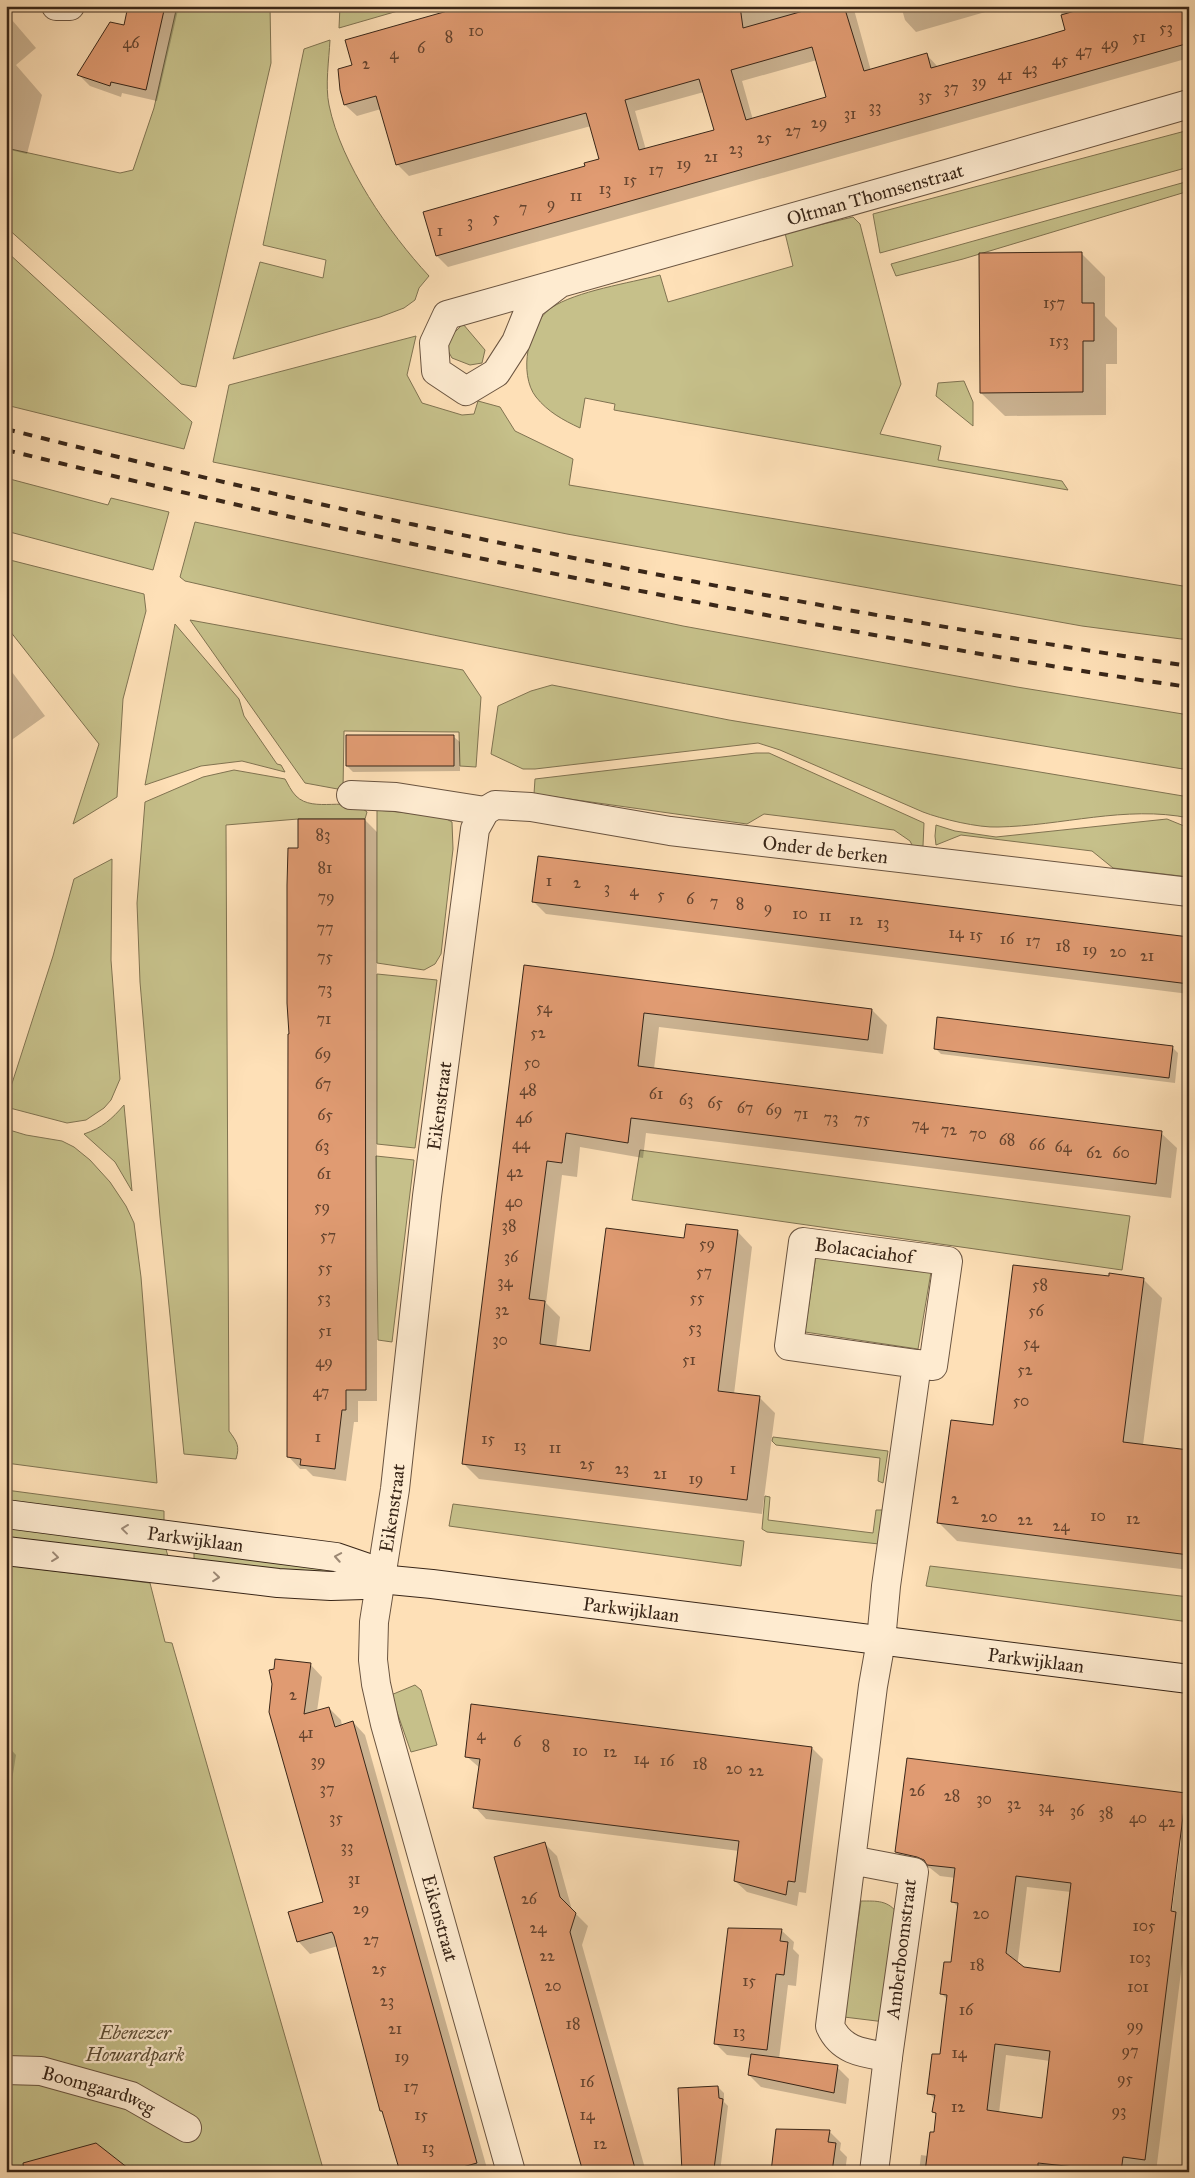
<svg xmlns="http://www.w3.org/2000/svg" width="1195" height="2178" viewBox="0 0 1195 2178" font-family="'IM FELL Great Primer',serif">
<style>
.green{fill:#c6c08a;stroke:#807351}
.shadow{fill:#0003;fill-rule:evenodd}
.building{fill:#e09b72;stroke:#392618;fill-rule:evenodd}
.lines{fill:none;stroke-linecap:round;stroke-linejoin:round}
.street-casing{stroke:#6a5440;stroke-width:30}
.secondary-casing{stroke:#392618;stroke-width:30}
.street{stroke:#feebd0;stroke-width:28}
.secondary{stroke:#feebd0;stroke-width:28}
.rail{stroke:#392618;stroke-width:4;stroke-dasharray:9 9;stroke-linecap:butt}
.oneway{stroke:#9c8874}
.labels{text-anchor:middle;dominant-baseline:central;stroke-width:4.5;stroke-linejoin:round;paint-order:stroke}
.number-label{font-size:16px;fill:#63432e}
.street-label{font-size:19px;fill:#392618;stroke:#feebd0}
.park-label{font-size:19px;font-style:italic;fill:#5c4c34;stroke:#feebd0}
</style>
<rect width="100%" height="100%" fill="#fee0b7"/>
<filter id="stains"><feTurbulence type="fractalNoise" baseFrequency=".004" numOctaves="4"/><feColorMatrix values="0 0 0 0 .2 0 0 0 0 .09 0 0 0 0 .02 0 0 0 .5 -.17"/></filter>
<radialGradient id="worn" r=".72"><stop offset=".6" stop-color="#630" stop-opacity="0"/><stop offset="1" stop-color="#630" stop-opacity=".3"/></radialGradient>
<path class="green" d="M 177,6 L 270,6 L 271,63 L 196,387 L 181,384 L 6,227 L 6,148 L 120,173 L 133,170 L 154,108 Z
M 340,6 L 415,6 L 339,28 Z
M 330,40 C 329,59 325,86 329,105 C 341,164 389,233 429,276 L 419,288 L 415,300 L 404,308 L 380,317 L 233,359 L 260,262 L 323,278 L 326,260 L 263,245 L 304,49 Z
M 1189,130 L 1189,167 L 880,253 L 873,214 Z
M 1189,181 L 1189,191 L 963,259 L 896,276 L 891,264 Z
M 853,217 L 860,224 L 901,384 L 880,434 L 941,446 L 938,460 L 1062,481 L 1068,490 L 614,410 L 615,404 L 585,398 L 580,428 C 563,420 548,412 536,397 C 518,374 528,324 551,308 C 576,291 630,283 660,275 L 668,302 L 793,266 L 785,233 Z
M 6,251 L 192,422 L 184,449 L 6,405 Z
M 463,324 L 485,350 L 482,363 L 470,365 L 452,358 L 446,347 L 453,334 Z
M 416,336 L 407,375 L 422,403 L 462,415 L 474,414 L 478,401 L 500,407 L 515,431 L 573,459 L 569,485 L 1189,587 L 1189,640 L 1082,626 L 567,534 L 213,462 L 229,385 Z
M 964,381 L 973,402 L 973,426 L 936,396 L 938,383 Z
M 6,478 L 108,505 L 111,498 L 169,512 L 153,570 L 6,531 Z
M 195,522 L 683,626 L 1017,687 L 1189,715 L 1189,770 C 853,715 517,658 185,581 L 180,577 Z
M 6,559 L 144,594 L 146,611 L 123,699 L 117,797 L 73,824 L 99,744 L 6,626 Z
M 190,620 L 463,670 L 481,697 L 476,767 L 460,766 L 459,732 L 344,731 L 343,790 L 305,783 Z
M 175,624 L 239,699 L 244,716 L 277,764 L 281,765 L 285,772 L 242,761 L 201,766 L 145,785 Z
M 552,685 L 729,720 L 1189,797 L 1189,818 C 1126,805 1061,826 998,827 C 979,828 941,819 923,812 L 780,750 L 758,743 L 535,769 L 523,769 L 491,754 L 498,706 L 531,691 Z
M 756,753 L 769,753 L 924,823 L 923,846 L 913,847 L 910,841 L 894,830 L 764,814 L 747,824 L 534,794 L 535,779 Z
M 234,770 L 285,779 C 288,784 291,791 296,796 C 314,814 349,795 367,812 L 365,819 L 298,819 L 226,825 L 229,1431 C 237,1442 240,1446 236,1459 L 184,1454 L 160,1217 L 140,982 L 137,903 L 145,802 L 203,777 Z
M 377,810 L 441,816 L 452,822 L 453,849 L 441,954 L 435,964 L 424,970 L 377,963 Z
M 1167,819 L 1189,828 L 1189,877 L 1113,868 L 1092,851 L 961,835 L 936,845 L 935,836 L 936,825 L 955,831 L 996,837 Z
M 112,859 L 111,960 L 120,1079 L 111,1100 L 104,1108 L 86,1120 L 67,1123 L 6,1107 L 6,1102 L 53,956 L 74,879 Z
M 377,974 L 437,980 L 415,1148 L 377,1144 Z
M 124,1105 L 132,1191 L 115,1162 L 84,1134 C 102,1128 112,1119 124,1105 Z
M 6,1129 L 26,1135 L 62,1141 L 74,1147 L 90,1160 L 110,1182 L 126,1206 L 134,1223 L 141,1277 L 157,1483 L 6,1463 Z
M 640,1150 L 1130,1216 L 1122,1270 L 632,1200 Z
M 376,1156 L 414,1160 L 392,1342 L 378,1340 Z
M 816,1255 L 931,1272 L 918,1349 L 805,1332 Z
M 773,1437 L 888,1451 L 883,1483 L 878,1481 L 880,1458 L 776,1445 L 772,1441 Z
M 6,1490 L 164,1511 L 164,1522 L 6,1502 Z
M 765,1496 L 770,1497 L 768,1520 L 873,1533 L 876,1510 L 883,1510 L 879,1544 L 767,1532 L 762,1529 Z
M 453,1504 L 744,1541 L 741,1566 L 449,1526 Z
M 6,1524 L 164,1542 L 169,1560 L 6,1539 Z
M 194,1547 L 329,1563 L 328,1576 L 194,1560 Z
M 6,1565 L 150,1583 L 165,1642 L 172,1643 L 324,2172 L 6,2172 Z
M 930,1566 L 1189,1597 L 1189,1622 L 926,1586 Z
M 415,1685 L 421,1690 L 437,1745 L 411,1752 L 391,1695 Z
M 861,1901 C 877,1901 888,1900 898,1914 L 885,2022 L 844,2017 Z"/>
<path class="shadow" d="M 129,6 L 189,6 L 188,12 L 178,10 L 157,101 L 122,93 L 121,97 L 90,86 L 78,74 L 125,27 Z
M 469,6 L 853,6 L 871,71 L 926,54 L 938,67 L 1067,31 L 1059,6 L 1189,6 L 1189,58 L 448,267 L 437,256 L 601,160 L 591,126 L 409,176 L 397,164 L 381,109 L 357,116 L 345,105 L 354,66 ZM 817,60 L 828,98 L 753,120 L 742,81 ZM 704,92 L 715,130 L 646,150 L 635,111 Z
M 901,6 L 1006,6 L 916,32 L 905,20 Z
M 6,13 L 36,48 L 16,65 L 42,95 L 27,154 L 6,149 Z
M 1081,253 L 1105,277 L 1105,316 L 1117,328 L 1117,364 L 1106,364 L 1106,415 L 1005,416 L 981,393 Z
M 6,664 L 45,716 L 6,744 Z
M 454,737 L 460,742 L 460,771 L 353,772 L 347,766 Z
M 365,820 L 377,832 L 377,1401 L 358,1401 L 358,1422 L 354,1422 L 346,1481 L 313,1476 L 306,1469 L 300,1469 L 288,1456 L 299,849 Z
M 534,902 L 1189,939 L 1189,994 L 546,914 Z
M 526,967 L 872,1010 L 887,1025 L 883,1054 L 659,1027 L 654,1069 L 1161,1133 L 1177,1148 L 1171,1198 L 646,1133 L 643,1158 L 580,1147 L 577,1177 L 562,1175 L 546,1303 L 560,1317 L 556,1348 L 591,1352 L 685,1239 L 737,1231 L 752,1247 L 734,1394 L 759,1397 L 775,1413 L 762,1514 L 479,1479 L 464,1464 Z
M 1172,1047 L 1178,1053 L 1175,1083 L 941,1054 L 935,1048 Z
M 1110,1278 L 1143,1279 L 1162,1298 L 1143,1445 L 1189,1451 L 1189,1570 L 957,1541 L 939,1523 L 994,1427 Z
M 310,1664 L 322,1677 L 317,1711 L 329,1708 L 341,1720 L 342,1726 L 353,1722 L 365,1735 L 488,2172 L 401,2172 L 384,2114 L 381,2111 L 338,1946 L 310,1954 L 298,1941 L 325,1903 L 271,1711 Z
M 6,1744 L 16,1755 L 6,1818 Z
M 812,1748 L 823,1759 L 806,1893 L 799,1892 L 797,1906 L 747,1892 L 735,1881 L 739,1851 L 486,1819 L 475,1807 L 480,1768 L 466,1756 Z
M 1185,1795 L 1189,1798 L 1189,1870 L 1182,1920 L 1187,1924 L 1156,2172 L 919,2172 L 921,2155 L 928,2156 L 935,2133 L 937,2115 L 934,2112 L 935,2100 L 929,2093 L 941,2056 L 948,2000 L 941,1993 L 952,1964 L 959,1908 L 953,1902 L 956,1878 L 940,1876 L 930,1868 L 908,1863 L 896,1852 ZM 1184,1803 L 1186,1803 L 1171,1918 L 1169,1917 ZM 1027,1887 L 1071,1892 L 1061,1974 L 1017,1968 ZM 1006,2055 L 1050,2061 L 1043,2120 L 999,2113 Z
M 545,1844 L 557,1856 L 572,1910 L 588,1926 L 582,1945 L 646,2172 L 584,2172 Z
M 781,1930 L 794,1942 L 793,1949 L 799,1955 L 796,1986 L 788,1985 L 779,2059 L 837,2067 L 849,2079 L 846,2104 L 761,2087 L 749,2075 L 752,2058 L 727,2055 L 715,2043 Z
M 718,2087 L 724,2093 L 724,2102 L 728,2106 L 720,2172 L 684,2172 Z
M 829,2131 L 841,2143 L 840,2150 L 847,2157 L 845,2172 L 772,2172 Z
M 95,2145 L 131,2172 L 6,2172 L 6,2169 Z"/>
<path class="building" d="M 128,6 L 165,6 L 146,90 L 111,82 L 110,86 L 77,75 L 110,22 L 124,25 Z
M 465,6 L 740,6 L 743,28 L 821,6 L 844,6 L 864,71 L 927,53 L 931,68 L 1038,38 L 1065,30 L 1061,15 L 1092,6 L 1189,6 L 1189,43 L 436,256 L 423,212 L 585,166 L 584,163 L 599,159 L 586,113 L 396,165 L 376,96 L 344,105 L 340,90 L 338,69 L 352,65 L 345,40 ZM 812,47 L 826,97 L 746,120 L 731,70 ZM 699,79 L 714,130 L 639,150 L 625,100 Z
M 1082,252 L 1082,303 L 1094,303 L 1094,341 L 1083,341 L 1083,392 L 980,393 L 979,253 Z
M 346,735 L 454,735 L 454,766 L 346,766 Z
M 298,819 L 365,819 L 366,1390 L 346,1390 L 346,1410 L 342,1410 L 335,1469 L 300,1465 L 301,1459 L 287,1457 L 288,1034 L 289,1034 L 287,1003 L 287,885 L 288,848 L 298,848 Z
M 538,856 L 1189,937 L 1189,984 L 532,902 Z
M 524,965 L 872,1009 L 868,1040 L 644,1013 L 638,1066 L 1162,1131 L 1156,1184 L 631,1118 L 628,1143 L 566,1133 L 562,1163 L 547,1161 L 531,1284 L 529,1299 L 545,1301 L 540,1344 L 590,1351 L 606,1228 L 684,1238 L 686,1224 L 738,1230 L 718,1391 L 760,1396 L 747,1500 L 462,1464 Z
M 937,1017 L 1173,1046 L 1169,1078 L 934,1049 Z
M 1013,1265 L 1109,1276 L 1109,1273 L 1144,1278 L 1123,1442 L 1189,1450 L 1189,1555 L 937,1523 L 951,1420 L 993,1425 Z
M 275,1659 L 311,1663 L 304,1714 L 329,1707 L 335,1727 L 353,1721 L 477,2163 L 445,2172 L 400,2172 L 382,2111 L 380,2111 L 334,1936 L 332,1932 L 297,1942 L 288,1912 L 323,1902 L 269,1712 L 272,1684 L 269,1670 L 274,1669 Z
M 471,1704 L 812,1747 L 795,1882 L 788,1881 L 786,1895 L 734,1881 L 739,1841 L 473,1808 L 480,1759 L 465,1757 Z
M 907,1758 L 1186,1793 L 1171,1911 L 1176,1912 L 1145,2160 L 1123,2157 L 1121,2172 L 1038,2163 L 1038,2172 L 925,2172 L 930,2132 L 934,2132 L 936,2113 L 932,2112 L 935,2095 L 927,2094 L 932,2054 L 940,2054 L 947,1995 L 940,1994 L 944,1962 L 951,1962 L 958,1903 L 951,1902 L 955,1868 L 927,1865 L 924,1860 L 917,1857 L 895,1852 ZM 1016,1876 L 1071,1883 L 1060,1972 L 1024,1967 L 1006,1953 ZM 995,2044 L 1050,2051 L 1042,2118 L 987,2110 Z
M 545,1842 L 560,1897 L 576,1913 L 570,1932 L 636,2172 L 583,2172 L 494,1857 Z
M 728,1928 L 782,1929 L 780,1941 L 788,1942 L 784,1975 L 776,1974 L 767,2050 L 714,2044 Z
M 751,2054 L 838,2065 L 834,2093 L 748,2075 Z
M 718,2086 L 719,2098 L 723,2099 L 714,2169 L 682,2172 L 678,2088 Z
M 776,2129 L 830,2130 L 828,2142 L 836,2143 L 832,2172 L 771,2172 Z
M 96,2143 L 133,2172 L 24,2172 L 23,2163 Z"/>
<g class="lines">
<defs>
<g id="street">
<path d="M 56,6 L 70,6"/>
<path id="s1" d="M 560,283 L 531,305 L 516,342 L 496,373 L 466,391 L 436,371 L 434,343 L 447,315 L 950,173 L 1189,104"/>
<path d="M 351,795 L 396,797 L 485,811"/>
<path id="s2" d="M 851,1860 L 914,1872 L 888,2057 C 863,2053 841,2051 830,2026 L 873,1686 L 881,1641 L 886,1586 L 917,1364 L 789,1346 L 803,1242 L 948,1261 L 933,1366 L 917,1364"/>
<path id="s3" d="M 6,2070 L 41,2071 L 131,2096 L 187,2128"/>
<path id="s4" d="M 511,2172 L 385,1724 L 376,1684 L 373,1660 L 374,1622 L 395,1489 L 427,1196 L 475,829 L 485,811 L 495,805 L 531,807 L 670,831 L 1189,892"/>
<path d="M 874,2172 L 888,2057"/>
</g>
<g id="secondary">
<path id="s5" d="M 6,1514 L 336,1557 L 371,1569 L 380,1579"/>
<path id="s6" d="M 6,1551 L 278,1583 L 331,1586 L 364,1585 L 380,1579 L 432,1584 L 1189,1679"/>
</g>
</defs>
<use href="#street" class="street-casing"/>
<use href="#secondary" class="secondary-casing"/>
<use href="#street" class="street"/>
<use href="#secondary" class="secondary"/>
<path class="rail" d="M 6,429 C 396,528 791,606 1189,666
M 6,450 C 263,513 522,570 782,618 C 917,643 1053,668 1189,687"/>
</g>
<defs><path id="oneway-chevron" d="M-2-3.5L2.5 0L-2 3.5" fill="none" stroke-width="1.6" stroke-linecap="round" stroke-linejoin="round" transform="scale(1.25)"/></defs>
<g class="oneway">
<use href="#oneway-chevron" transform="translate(125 1529) rotate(-173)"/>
<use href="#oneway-chevron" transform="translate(55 1557) rotate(7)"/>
<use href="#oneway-chevron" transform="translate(338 1557) rotate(-170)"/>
<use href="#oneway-chevron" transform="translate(216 1577) rotate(6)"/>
</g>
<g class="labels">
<g class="number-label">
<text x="1166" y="27">53</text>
<text x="476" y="30">10</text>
<text x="449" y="36">8</text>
<text x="1139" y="36">51</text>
<text x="131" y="42">46</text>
<text x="1110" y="43">49</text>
<text x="421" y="47">6</text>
<text x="1084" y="50">47</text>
<text x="394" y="53">4</text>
<text x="1060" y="59">45</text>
<text x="366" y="63">2</text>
<text x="1030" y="68">43</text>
<text x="1005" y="74">41</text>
<text x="979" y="81">39</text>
<text x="951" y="87">37</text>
<text x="925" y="95">35</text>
<text x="875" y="106">33</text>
<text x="850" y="113">31</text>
<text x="819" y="122">29</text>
<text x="793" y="130">27</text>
<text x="764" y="137">25</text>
<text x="736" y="148">23</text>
<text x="711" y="156">21</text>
<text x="684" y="163">19</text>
<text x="656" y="169">17</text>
<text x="630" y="179">15</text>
<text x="605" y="188">13</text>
<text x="576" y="195">11</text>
<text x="551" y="203">9</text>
<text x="523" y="207">7</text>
<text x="496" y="217">5</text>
<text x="470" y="221">3</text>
<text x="440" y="230">1</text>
<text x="1054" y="302">157</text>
<text x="1059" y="340">153</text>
<text x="323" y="834">83</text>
<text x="325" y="867">81</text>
<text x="549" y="880">1</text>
<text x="577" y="882">2</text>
<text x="607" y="887">3</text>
<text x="634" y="890">4</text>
<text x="661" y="894">5</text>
<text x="326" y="896">79</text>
<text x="690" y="898">6</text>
<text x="714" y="901">7</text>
<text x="740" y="903">8</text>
<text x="768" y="907">9</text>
<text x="800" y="913">10</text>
<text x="825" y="915">11</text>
<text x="856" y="919">12</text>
<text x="883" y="922">13</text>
<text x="325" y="927">77</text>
<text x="956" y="932">14</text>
<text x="976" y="934">15</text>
<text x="1007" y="938">16</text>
<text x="1033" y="940">17</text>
<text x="1063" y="945">18</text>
<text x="1090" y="949">19</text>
<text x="1118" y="951">20</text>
<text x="1147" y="955">21</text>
<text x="325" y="956">75</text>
<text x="325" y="988">73</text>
<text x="544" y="1007">54</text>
<text x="324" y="1018">71</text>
<text x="538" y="1032">52</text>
<text x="323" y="1053">69</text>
<text x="532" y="1062">50</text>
<text x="323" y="1083">67</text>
<text x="528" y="1089">48</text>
<text x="656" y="1093">61</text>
<text x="686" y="1099">63</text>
<text x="715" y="1102">65</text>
<text x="745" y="1107">67</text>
<text x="774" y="1109">69</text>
<text x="801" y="1113">71</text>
<text x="325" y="1114">65</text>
<text x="524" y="1117">46</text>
<text x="831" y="1117">73</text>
<text x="862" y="1118">75</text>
<text x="920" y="1124">74</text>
<text x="949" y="1129">72</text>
<text x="978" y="1133">70</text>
<text x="1007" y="1139">68</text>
<text x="521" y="1143">44</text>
<text x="1037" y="1144">66</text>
<text x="322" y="1145">63</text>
<text x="1063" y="1146">64</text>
<text x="1094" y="1152">62</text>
<text x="1121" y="1152">60</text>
<text x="515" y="1171">42</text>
<text x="324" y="1173">61</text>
<text x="514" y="1201">40</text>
<text x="322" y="1206">59</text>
<text x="509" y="1225">38</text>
<text x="328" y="1235">57</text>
<text x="707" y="1243">59</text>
<text x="511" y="1256">36</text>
<text x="325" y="1267">55</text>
<text x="704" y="1271">57</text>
<text x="505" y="1281">34</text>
<text x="1040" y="1284">58</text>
<text x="324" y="1297">53</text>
<text x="697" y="1297">55</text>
<text x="502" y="1309">32</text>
<text x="1036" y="1310">56</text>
<text x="695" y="1327">53</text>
<text x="325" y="1330">51</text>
<text x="500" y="1339">30</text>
<text x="1031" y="1342">54</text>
<text x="689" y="1359">51</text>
<text x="324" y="1361">49</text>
<text x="1025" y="1369">52</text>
<text x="321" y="1391">47</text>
<text x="1021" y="1400">50</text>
<text x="318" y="1436">1</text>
<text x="488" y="1438">15</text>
<text x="520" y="1445">13</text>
<text x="555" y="1447">11</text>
<text x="587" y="1463">25</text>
<text x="622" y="1468">23</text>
<text x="733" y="1468">1</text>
<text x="660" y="1473">21</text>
<text x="696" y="1478">19</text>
<text x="955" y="1498">2</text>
<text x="1098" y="1515">10</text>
<text x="989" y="1516">20</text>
<text x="1133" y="1518">12</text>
<text x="1025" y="1519">22</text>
<text x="1061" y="1525">24</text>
<text x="293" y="1694">2</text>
<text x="306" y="1732">41</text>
<text x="481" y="1734">4</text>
<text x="517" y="1741">6</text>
<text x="546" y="1745">8</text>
<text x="580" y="1750">10</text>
<text x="610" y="1751">12</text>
<text x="641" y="1758">14</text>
<text x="318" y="1760">39</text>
<text x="667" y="1760">16</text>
<text x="700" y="1763">18</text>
<text x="734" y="1768">20</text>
<text x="756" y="1770">22</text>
<text x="327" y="1788">37</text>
<text x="917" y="1790">26</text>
<text x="952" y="1795">28</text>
<text x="984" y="1798">30</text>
<text x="1014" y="1803">32</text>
<text x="1046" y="1806">34</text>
<text x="1077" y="1810">36</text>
<text x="1106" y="1812">38</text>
<text x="336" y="1817">35</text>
<text x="1138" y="1817">40</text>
<text x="1167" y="1821">42</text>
<text x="347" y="1846">33</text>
<text x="354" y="1878">31</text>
<text x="529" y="1898">26</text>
<text x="361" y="1908">29</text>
<text x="981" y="1913">20</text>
<text x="1144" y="1925">105</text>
<text x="538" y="1927">24</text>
<text x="371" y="1939">27</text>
<text x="547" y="1955">22</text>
<text x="1140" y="1957">103</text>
<text x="977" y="1964">18</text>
<text x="379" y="1968">25</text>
<text x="749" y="1980">15</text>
<text x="553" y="1985">20</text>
<text x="1138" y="1986">101</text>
<text x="387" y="2000">23</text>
<text x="966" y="2009">16</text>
<text x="573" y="2023">18</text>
<text x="1135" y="2025">99</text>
<text x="395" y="2028">21</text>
<text x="739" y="2031">13</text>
<text x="1130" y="2050">97</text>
<text x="959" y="2052">14</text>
<text x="402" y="2056">19</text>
<text x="1125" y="2078">95</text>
<text x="587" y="2081">16</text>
<text x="411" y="2086">17</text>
<text x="958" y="2106">12</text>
<text x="1119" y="2110">93</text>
<text x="421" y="2114">15</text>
<text x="587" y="2114">14</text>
<text x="600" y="2143">12</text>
<text x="428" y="2147">13</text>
</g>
<g class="street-label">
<text stroke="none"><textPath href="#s1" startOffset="688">Oltman Thomsenstraat</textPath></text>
<text stroke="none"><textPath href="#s4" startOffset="1734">Onder de berken</textPath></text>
<text stroke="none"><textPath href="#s4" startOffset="1089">Eikenstraat</textPath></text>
<text stroke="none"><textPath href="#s2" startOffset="1284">Bolacaciahof</textPath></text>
<text stroke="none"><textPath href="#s4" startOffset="684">Eikenstraat</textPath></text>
<text stroke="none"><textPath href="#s5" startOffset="191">Parkwijklaan</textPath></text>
<text stroke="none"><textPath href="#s6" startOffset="630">Parkwijklaan</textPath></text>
<text stroke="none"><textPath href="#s6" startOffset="1038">Parkwijklaan</textPath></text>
<text transform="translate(440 1918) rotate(74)">Eikenstraat</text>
<text transform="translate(901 1949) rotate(-83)">Amberboomstraat</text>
<text stroke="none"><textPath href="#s3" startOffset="96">Boomgaardweg</textPath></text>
</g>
<g class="park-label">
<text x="135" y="2032">Ebenezer<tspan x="135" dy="22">Howardpark</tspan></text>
</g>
</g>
<rect width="1195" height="2178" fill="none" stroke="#fee0b7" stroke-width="25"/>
<rect x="8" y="8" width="1180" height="2163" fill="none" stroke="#392618" stroke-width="2.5"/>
<rect x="12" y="12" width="1170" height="2153" fill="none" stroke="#392618"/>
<rect width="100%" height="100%" filter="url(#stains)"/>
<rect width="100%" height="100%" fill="url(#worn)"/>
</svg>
